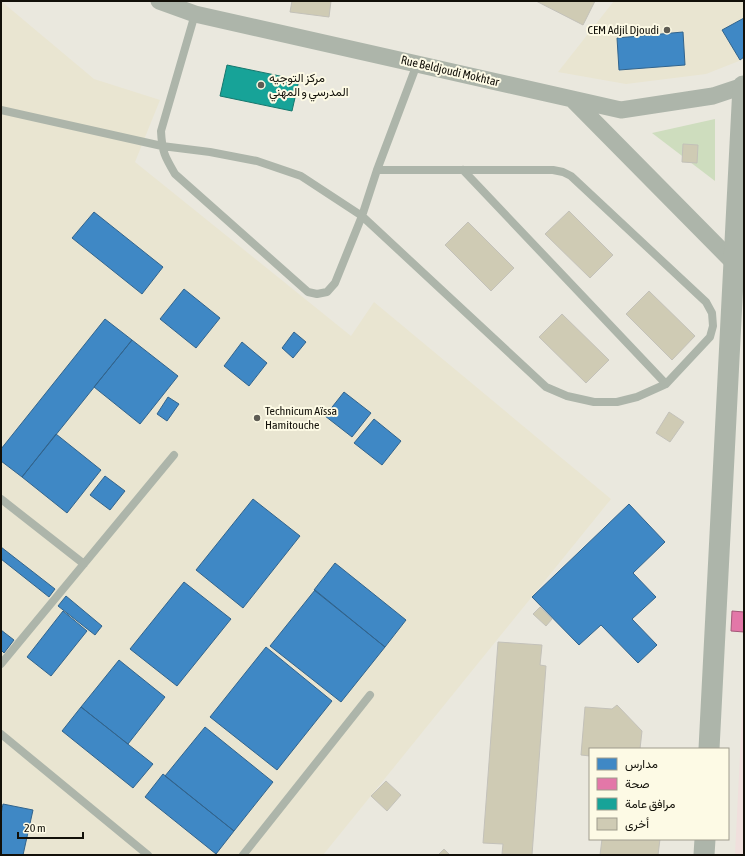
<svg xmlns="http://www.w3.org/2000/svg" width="745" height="856" viewBox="0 0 745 856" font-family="'Asap Condensed',Vazirmatn,sans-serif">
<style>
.built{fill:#e9e5d1}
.medical{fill:#f0e0dd}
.green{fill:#ceddbe}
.schools{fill:#3f88c5;stroke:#32648d}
.health{fill:#e377a8;stroke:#a45878}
.public{fill:#17a398;stroke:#16776d}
.building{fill:#cfcbb4;stroke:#c3c1b9}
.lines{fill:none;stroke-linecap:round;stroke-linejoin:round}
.service{stroke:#adb5aa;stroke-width:8}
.minor{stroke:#adb5aa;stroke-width:17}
.tertiary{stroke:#adb5aa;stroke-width:21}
.poi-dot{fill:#5e5c54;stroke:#fdfae5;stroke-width:1.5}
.labels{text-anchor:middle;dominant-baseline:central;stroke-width:4;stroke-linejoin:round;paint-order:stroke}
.poi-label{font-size:12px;fill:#121009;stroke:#fdfae5;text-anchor:start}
.street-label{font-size:12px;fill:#121009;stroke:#fdfae5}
</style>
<rect width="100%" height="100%" fill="#eae8de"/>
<path class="built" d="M 1,1 L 94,79 L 160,100 L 135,162 L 351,336 L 374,302 L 611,499 L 323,855 L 1,855 Z
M 614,1 L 744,1 L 744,59 L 706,74 L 626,84 L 558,72 Z"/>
<path class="medical" d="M 744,675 L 744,855 L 735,855 Z"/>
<path class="green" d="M 715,119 L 715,181 L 652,133 Z"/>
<path class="schools" d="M 744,18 L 744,57 L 740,60 L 722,30 Z
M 683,32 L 685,65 L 619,70 L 617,38 Z
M 94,212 L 163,267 L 142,294 L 72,238 Z
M 184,289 L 220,318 L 196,348 L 160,319 Z
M 105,319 L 132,340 L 22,477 L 1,461 L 1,449 Z
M 294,332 L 306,342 L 293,358 L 282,348 Z
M 132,340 L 178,376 L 140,424 L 94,387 Z
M 242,342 L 267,363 L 249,386 L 224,366 Z
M 344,392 L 371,413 L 352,437 L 325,416 Z
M 168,397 L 179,404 L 167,421 L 157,414 Z
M 374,419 L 401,441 L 382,465 L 354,443 Z
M 56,434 L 101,470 L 67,513 L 22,477 Z
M 105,476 L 125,491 L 110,510 L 90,495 Z
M 253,499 L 300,536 L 243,608 L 196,570 Z
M 629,504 L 665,542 L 633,573 L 656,597 L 632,619 L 657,645 L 638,663 L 601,625 L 579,645 L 532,597 Z
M 1,547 L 55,589 L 49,597 L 1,559 Z
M 335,563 L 406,620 L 385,647 L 314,590 Z
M 184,582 L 231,619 L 177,686 L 130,649 Z
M 315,590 L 385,647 L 341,702 L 270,646 Z
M 66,596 L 102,626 L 95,635 L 58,606 Z
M 63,611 L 87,631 L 51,676 L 27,657 Z
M 1,630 L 14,640 L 4,653 L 1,650 Z
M 266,647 L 332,701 L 277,770 L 210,717 Z
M 119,660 L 165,697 L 128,744 L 81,707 Z
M 81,707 L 153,764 L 133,788 L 62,731 Z
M 205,727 L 273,782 L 234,831 L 165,776 Z
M 163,774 L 234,831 L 216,854 L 145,797 Z
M 3,804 L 33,810 L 23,855 L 1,855 L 1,814 Z"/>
<path class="health" d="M 732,611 L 744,612 L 744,632 L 731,631 Z"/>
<path class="public" d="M 227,65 L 299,80 L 292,111 L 220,96 Z"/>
<path class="building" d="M 292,1 L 331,1 L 329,17 L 290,12 Z
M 536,1 L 595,1 L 583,25 Z
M 683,144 L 698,145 L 697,163 L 682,162 Z
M 569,211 L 613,255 L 590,278 L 545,234 Z
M 468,222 L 514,268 L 491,291 L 445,245 Z
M 649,291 L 695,336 L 672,360 L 626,314 Z
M 562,314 L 609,360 L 586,383 L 539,337 Z
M 669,412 L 684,422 L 670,442 L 656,433 Z
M 540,607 L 552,619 L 546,626 L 533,614 Z
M 498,642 L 542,645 L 540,665 L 546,666 L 532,855 L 502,854 L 503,844 L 483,843 Z
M 617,705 L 642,731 L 640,749 L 590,749 L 590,756 L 581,755 L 585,707 L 612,709 Z
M 386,781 L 401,795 L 387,811 L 371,796 Z
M 602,839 L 660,839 L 658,855 L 600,855 Z
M 444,849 L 450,855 L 438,855 Z"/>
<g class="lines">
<path class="service" d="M 195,14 L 161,131 C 162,152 165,157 175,174 L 308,292 L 317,294 L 327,292 L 335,283 L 362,216 L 377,170 L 417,64
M 1,110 L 162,146 L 210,152 L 257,161 L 301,176 L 362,216 L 546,387 L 567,396 L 594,402 L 617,402 L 637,397 L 666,384 L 710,337 L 713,326 L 712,313 L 706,302 L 571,176 L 563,172 L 553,170 L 377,170
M 463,170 L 666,384
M 1,499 L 84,564
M 1,664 L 174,455
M 1,734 L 148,855
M 243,855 L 370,695"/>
<path class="minor" d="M 159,1 L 195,14 L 621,110 L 713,96 L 743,86
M 572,99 L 734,263"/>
<path class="tertiary" d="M 709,749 L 743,86 L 744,86
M 704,855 L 705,839"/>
</g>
<g class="poi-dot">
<circle cx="667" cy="30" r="4"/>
<circle cx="261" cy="85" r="4"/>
<circle cx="257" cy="418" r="4"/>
</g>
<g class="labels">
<g class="poi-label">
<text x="659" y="30" text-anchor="end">CEM Adjil Djoudi</text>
<text x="269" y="78">مركز التوجيه<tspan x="269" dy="14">المدرسي و المهني</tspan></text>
<text x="265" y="411">Technicum Aïssa<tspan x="265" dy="14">Hamitouche</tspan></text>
</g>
<g class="street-label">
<text transform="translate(450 71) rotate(13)">Rue Beldjoudi Mokhtar</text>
</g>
</g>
<rect width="745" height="856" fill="none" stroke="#121009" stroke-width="4"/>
<rect x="589" y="748" width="140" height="92" fill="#fdfae5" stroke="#9f9c8d"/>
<rect x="597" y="758" width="20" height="12" fill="#3f88c5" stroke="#9f9c8d"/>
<text x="625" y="768" font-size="12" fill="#121009">مدارس</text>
<rect x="597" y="778" width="20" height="12" fill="#e377a8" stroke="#9f9c8d"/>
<text x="625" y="788" font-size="12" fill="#121009">صحة</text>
<rect x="597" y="798" width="20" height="12" fill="#17a398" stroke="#9f9c8d"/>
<text x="625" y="808" font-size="12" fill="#121009">مرافق عامة</text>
<rect x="597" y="818" width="20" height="12" fill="#cfcbb4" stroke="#9f9c8d"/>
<text x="625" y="828" font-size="12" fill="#121009">أخرى</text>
<path d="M18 832v6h65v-6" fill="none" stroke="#121009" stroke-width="2"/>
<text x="24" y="832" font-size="12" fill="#121009" stroke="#fdfae5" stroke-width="3" paint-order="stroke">20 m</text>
</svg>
